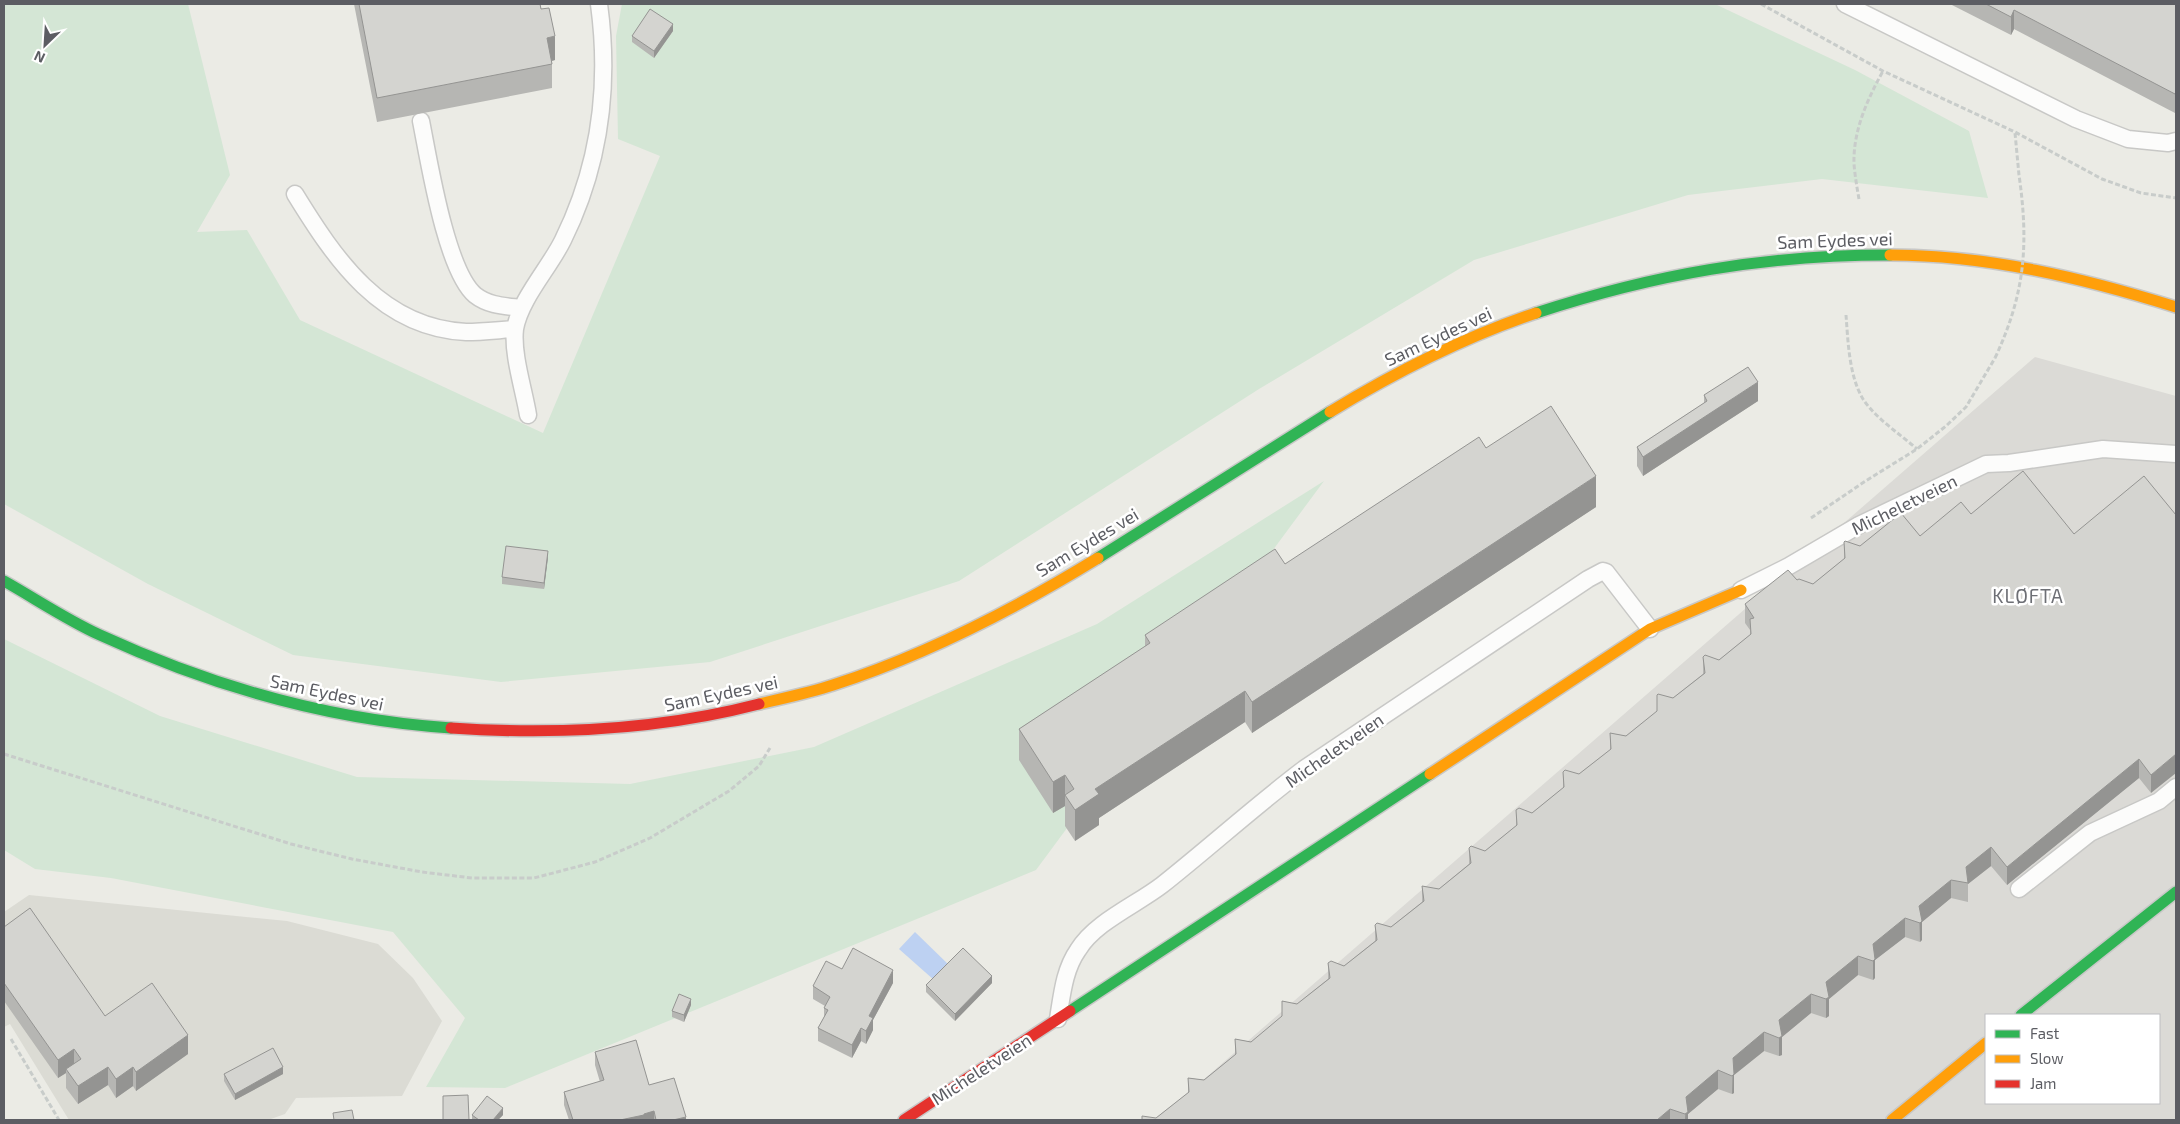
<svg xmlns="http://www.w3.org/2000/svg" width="2180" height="1124" viewBox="0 0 2180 1124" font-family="'Exo 2',sans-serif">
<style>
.industrial{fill:#dbdad6;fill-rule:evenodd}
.education{fill:#dbdbd4}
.green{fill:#d4e6d5}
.water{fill:#bdd1f2}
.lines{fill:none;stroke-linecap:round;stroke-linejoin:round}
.lane-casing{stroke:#c8c8c6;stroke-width:19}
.fast-casing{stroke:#c8c8c7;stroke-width:14}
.slow-casing{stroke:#c8c8c7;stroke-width:14}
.jam-casing{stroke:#c8c8c7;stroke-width:14}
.path{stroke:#c8ccca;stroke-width:3;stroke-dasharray:5 2.5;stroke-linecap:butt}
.lane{stroke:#fcfcfb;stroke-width:16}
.fast{stroke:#30b455;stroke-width:11}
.slow{stroke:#ff9f0a;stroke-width:11}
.jam{stroke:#e5322d;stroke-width:11}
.path-bridge{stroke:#c8ccca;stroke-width:3;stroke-dasharray:5 2.5;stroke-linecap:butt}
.wall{fill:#b6b6b3}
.shaded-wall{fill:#949492}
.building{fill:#d4d4d0;stroke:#949492}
.labels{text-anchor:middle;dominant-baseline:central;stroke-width:5;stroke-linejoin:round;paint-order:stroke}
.street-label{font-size:18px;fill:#5c5d63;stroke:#fff}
.neighbourhood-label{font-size:19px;letter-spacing:1px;fill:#6d6f75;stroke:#fff}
</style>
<rect width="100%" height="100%" fill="#ebebe5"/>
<path class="industrial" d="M 2035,357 L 2176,396 L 2176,1120 L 1157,1120 ZM 1986,1015 L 2159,1015 L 2159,1103 L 1986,1103 Z"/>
<path class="education" d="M 29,895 L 287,921 L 378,944 L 413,978 L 442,1021 L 402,1096 L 296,1098 L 285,1114 L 268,1120 L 69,1120 L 10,1024 L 4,1027 L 4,912 Z"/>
<path class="green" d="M 4,4 L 188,4 L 230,175 L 197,232 L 247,230 L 300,320 L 543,433 L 660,156 L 618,139 L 616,36 L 622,4 L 1715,4 L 1855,70 L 1969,131 L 1988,198 L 1822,179 L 1688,195 L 1474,260 L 1259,389 L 959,581 L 710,662 L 501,682 L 293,655 L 148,584 L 4,504 Z
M 1324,481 L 1036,870 L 505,1088 L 426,1087 L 465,1018 L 393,932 L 111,878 L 35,869 L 4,850 L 4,639 L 160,716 L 357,777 L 630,784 L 814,747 L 1097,624 Z"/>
<path class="water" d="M 915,932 L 951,967 L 934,980 L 899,949 Z"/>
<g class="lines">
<defs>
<path id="lane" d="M 1845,4 L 2076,119 L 2128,139 L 2168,143 L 2176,141
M 421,121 C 429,161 446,270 475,295 C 489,306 505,306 522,308
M 295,194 C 335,259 381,328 466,332 C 482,332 499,330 515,329
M 528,415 C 524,390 512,354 515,329 C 520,299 550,267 563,240 C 600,165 610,85 599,4
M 1741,590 L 1789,566 L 1859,525 L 1986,464 L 2009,463 L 2103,449 L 2176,454
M 2019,889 L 2090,833 L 2159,801 L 2176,787
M 1058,1019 C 1062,995 1064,970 1078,950 C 1095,922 1136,905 1162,885 C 1210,847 1255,806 1304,769 L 1588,579 L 1603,571 L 1606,572 L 1650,629"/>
<path id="fast" d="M 1536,313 C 1655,274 1765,255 1890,255
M 1098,558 L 1330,412
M 4,581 C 36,599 67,620 100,635 C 211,686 329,720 451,728
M 1070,1011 L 1430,774
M 2021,1015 L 2176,892"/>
<path id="slow" d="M 1890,255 C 1988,255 2083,278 2176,307
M 1330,412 C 1394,373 1464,337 1536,313
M 759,704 C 784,698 809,693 833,685 C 926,655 1015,609 1098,558
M 1430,774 L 1650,629 L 1741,590
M 1892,1120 L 1986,1043"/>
<path id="jam" d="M 451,728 C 554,735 659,730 759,704
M 904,1120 L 1070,1011"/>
</defs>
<use href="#lane" class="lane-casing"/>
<use href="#fast" class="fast-casing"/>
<use href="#slow" class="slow-casing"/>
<use href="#jam" class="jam-casing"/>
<path class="path" d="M 1761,4 L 1883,71 L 2015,132 L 2102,179 L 2141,193 L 2176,198
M 2015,133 L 2019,175
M 1859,199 C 1857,188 1855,176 1854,164 C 1853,131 1867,100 1883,71
M 1846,315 C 1848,341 1849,376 1863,399 C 1875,418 1900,434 1917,449
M 1811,518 L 1864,482 L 1917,449 L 1946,426 L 1966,407 L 1995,358
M 4,754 L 291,844 L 352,859 L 422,872 L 472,878 L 534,878 L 595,862 L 650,838 L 729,791 L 759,766 L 770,748
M 11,1039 L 59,1120"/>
<use href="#lane" class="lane"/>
<use href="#fast" class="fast"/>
<use href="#slow" class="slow"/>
<use href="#jam" class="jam"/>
<path class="path-bridge" d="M 1995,358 C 2025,294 2029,245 2019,175"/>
</g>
<path class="wall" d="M 354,4 L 540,4 L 555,60 L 552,61 L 552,88 L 377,122 Z
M 1950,4 L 2176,4 L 2175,113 L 2014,29 L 2011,35 Z
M 673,31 L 654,58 L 632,42 L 632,36 Z
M 1704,395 L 1758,401 L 1643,476 L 1637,466 L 1637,447 L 1704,403 Z
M 1486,448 L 1596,507 L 1252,733 L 1245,722 L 1099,818 L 1099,825 L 1075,841 L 1065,826 L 1065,806 L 1053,813 L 1019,760 L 1019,729 L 1145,647 L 1145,635 L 1285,564 Z
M 1971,514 L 2074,534 L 2176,515 L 2151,793 L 2139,778 L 2007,885 L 1991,866 L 1968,884 L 1968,902 L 1951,898 L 1922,922 L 1922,940 L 1920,942 L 1905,937 L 1875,960 L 1875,978 L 1873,980 L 1858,975 L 1829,999 L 1829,1016 L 1826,1018 L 1811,1013 L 1782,1037 L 1782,1055 L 1779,1056 L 1764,1051 L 1734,1075 L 1734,1093 L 1732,1094 L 1718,1089 L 1688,1114 L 1688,1120 L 1142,1120 L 1156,1118 L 1188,1093 L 1188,1078 L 1204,1080 L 1235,1055 L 1235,1039 L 1251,1042 L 1282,1017 L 1282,1001 L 1297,1004 L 1328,979 L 1328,963 L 1344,966 L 1375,941 L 1375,925 L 1391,927 L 1422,902 L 1422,886 L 1439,889 L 1469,864 L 1469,848 L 1485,851 L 1516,826 L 1516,810 L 1532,813 L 1563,788 L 1563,772 L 1579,774 L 1610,750 L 1610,733 L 1626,736 L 1657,712 L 1657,695 L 1673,698 L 1703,674 L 1703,657 L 1719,660 L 1750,635 L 1750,630 L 1745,623 L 1745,604 L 1797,580 L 1813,584 L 1844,559 L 1844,542 L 1860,546 L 1920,536 Z
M 548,557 L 544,589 L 502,584 L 502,577 Z
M 4,927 L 105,1016 L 188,1054 L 136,1091 L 133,1086 L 116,1098 L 108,1085 L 78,1104 L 66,1088 L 66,1073 L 58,1078 L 4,1001 Z
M 842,969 L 893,983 L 873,1020 L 873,1030 L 866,1044 L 861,1041 L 852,1058 L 818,1041 L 818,1028 L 824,1017 L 824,1008 L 825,1006 L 813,999 L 813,986 Z
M 992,983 L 955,1021 L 926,992 L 926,985 Z
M 691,1005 L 684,1022 L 672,1017 L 672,1011 Z
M 595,1052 L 649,1085 L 686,1120 L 569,1120 L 564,1105 L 564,1092 L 600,1082 L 595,1065 Z
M 224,1074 L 283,1074 L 235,1100 L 224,1081 Z
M 472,1115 L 503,1115 L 498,1120 L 472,1120 Z"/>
<path class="shaded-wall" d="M 2014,10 L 2014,29 L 2011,35 L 2011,17 Z
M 673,24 L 673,31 L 654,58 L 654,51 Z
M 555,36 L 555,60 L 547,62 L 547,38 Z
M 2176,91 L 2176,110 L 2175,113 L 2175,94 Z
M 1758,382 L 1758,401 L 1643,476 L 1643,457 Z
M 1596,476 L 1596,507 L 1252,733 L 1252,702 Z
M 548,551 L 548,557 L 544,589 L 544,583 Z
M 1245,691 L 1245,722 L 1099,818 L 1099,825 L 1075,841 L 1075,810 L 1095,789 Z
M 2176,754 L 2176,773 L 2151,793 L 2151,775 Z
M 2139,759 L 2139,778 L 2007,885 L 2007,867 Z
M 1065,775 L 1065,806 L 1053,813 L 1053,782 Z
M 1991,847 L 1991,866 L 1968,884 L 1966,867 Z
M 1951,880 L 1951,898 L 1922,922 L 1922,940 L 1920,942 L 1919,906 Z
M 1905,918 L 1905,937 L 1875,960 L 1875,978 L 1873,980 L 1873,944 Z
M 1858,956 L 1858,975 L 1829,999 L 1829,1016 L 1826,1018 L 1826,982 Z
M 893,970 L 893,983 L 873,1020 L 873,1030 L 866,1044 L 866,1031 L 869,1016 Z
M 992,976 L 992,983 L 955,1021 L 955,1014 Z
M 1811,994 L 1811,1013 L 1782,1037 L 1782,1055 L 1779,1056 L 1779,1020 Z
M 691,999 L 691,1005 L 684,1022 L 684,1015 Z
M 861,1028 L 861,1041 L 852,1058 L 852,1045 Z
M 1764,1032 L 1764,1051 L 1734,1075 L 1734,1093 L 1732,1094 L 1733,1058 Z
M 188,1035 L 188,1054 L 136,1091 L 136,1072 Z
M 74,1049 L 74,1067 L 66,1069 L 66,1073 L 58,1078 L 58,1060 Z
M 108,1067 L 108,1085 L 78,1104 L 78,1086 Z
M 133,1067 L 133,1086 L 116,1098 L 116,1079 Z
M 283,1067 L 283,1074 L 235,1100 L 235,1094 Z
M 1718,1070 L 1718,1089 L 1688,1114 L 1688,1120 L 1685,1120 L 1686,1097 Z
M 503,1108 L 503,1115 L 498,1120 L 493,1120 Z
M 1670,1109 L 1670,1120 L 1657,1120 Z
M 654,1111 L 654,1120 L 620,1120 L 644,1114 Z
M 686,1117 L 686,1120 L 673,1120 Z"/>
<path class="building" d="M 359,4 L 540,4 L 541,9 L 549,8 L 555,36 L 547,38 L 552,64 L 377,98 Z
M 1986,4 L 2176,4 L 2176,91 L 2175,94 L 2014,10 L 2011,17 Z
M 650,9 L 673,24 L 654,51 L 632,36 Z
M 1748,367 L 1758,382 L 1643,457 L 1637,447 L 1707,401 L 1704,395 Z
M 1551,406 L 1596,476 L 1252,702 L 1245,691 L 1095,789 L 1099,794 L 1075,810 L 1065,795 L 1074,789 L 1065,775 L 1053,782 L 1019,729 L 1150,643 L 1145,635 L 1275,549 L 1285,564 L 1479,437 L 1486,448 Z
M 2023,471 L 2074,534 L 2144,476 L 2176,515 L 2176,754 L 2151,775 L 2139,759 L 2007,867 L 1991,847 L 1966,867 L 1968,883 L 1951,880 L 1919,906 L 1922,921 L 1920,923 L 1905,918 L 1873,944 L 1875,959 L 1873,961 L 1858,956 L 1826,982 L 1829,997 L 1826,999 L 1811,994 L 1779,1020 L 1782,1036 L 1779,1038 L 1764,1032 L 1733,1058 L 1734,1074 L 1732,1076 L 1718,1070 L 1686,1097 L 1688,1112 L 1685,1114 L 1670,1109 L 1657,1120 L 1142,1120 L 1142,1116 L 1156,1118 L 1189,1092 L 1188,1078 L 1204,1080 L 1236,1054 L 1235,1039 L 1251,1042 L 1282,1016 L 1282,1001 L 1297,1004 L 1330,978 L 1328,963 L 1331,961 L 1344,966 L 1377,940 L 1375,925 L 1377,923 L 1391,927 L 1424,901 L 1422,886 L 1439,889 L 1471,863 L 1469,848 L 1471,846 L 1485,851 L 1517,825 L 1516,810 L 1519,808 L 1532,813 L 1564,787 L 1563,772 L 1565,770 L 1579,774 L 1611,749 L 1610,733 L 1626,736 L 1657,711 L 1657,695 L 1658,694 L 1673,698 L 1705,673 L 1703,657 L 1705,655 L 1719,660 L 1751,634 L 1750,619 L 1754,618 L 1745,604 L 1788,570 L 1797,580 L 1799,579 L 1813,584 L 1845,558 L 1844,542 L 1845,541 L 1860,546 L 1901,513 L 1920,536 L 1961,502 L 1971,514 Z
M 506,546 L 548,551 L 544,583 L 502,577 Z
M 30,908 L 105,1016 L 152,983 L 188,1035 L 136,1072 L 133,1067 L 116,1079 L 108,1067 L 78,1086 L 66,1069 L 81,1059 L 74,1049 L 58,1060 L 4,983 L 4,927 Z
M 853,948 L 893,970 L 869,1016 L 873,1018 L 866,1031 L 861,1028 L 852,1045 L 818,1028 L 828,1010 L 824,1008 L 830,997 L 813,986 L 826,961 L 842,969 Z
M 963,948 L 992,976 L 955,1014 L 926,985 Z
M 679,994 L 691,999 L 684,1015 L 672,1011 Z
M 636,1040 L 649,1085 L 674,1078 L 686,1117 L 673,1120 L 656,1120 L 654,1111 L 644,1114 L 644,1115 L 620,1120 L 573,1120 L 564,1092 L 604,1080 L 595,1052 Z
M 273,1048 L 283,1067 L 235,1094 L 224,1074 Z
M 468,1095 L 469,1120 L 443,1120 L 443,1096 Z
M 487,1096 L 503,1108 L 493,1120 L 479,1120 L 472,1115 Z
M 352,1110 L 354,1120 L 334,1120 L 333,1113 Z"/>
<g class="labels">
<g class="street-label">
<text transform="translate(1835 240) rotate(-2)">Sam Eydes vei</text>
<text transform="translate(1438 336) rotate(-25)">Sam Eydes vei</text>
<text transform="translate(1904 504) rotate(-26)">Micheletveien</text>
<text transform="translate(1087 542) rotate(-31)">Sam Eydes vei</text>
<text transform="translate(327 692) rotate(12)">Sam Eydes vei</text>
<text transform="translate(721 693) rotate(-12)">Sam Eydes vei</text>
<text transform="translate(1334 750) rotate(-35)">Micheletveien</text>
<text transform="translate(981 1069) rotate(-33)">Micheletveien</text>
</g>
<g class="neighbourhood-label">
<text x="2028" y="595">KLØFTA</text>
</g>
</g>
<rect width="2180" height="1124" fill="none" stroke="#5c5d63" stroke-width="10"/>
<rect x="1985" y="1014" width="175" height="90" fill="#ffffff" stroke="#bebec1"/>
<rect x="1995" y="1030" width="25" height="8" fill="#30b455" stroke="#bebec1"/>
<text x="2030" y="1039" font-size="15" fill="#5c5d63">Fast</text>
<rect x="1995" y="1055" width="25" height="8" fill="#ff9f0a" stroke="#bebec1"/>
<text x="2030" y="1064" font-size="15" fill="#5c5d63">Slow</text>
<rect x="1995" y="1080" width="25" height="8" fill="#e5322d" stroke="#bebec1"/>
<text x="2030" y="1089" font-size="15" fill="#5c5d63">Jam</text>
<g transform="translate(45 45) rotate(205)" stroke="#ffffff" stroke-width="4" paint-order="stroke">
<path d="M0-4L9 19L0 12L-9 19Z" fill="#5c5d63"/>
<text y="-8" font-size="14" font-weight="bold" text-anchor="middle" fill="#5c5d63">N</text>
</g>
</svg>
